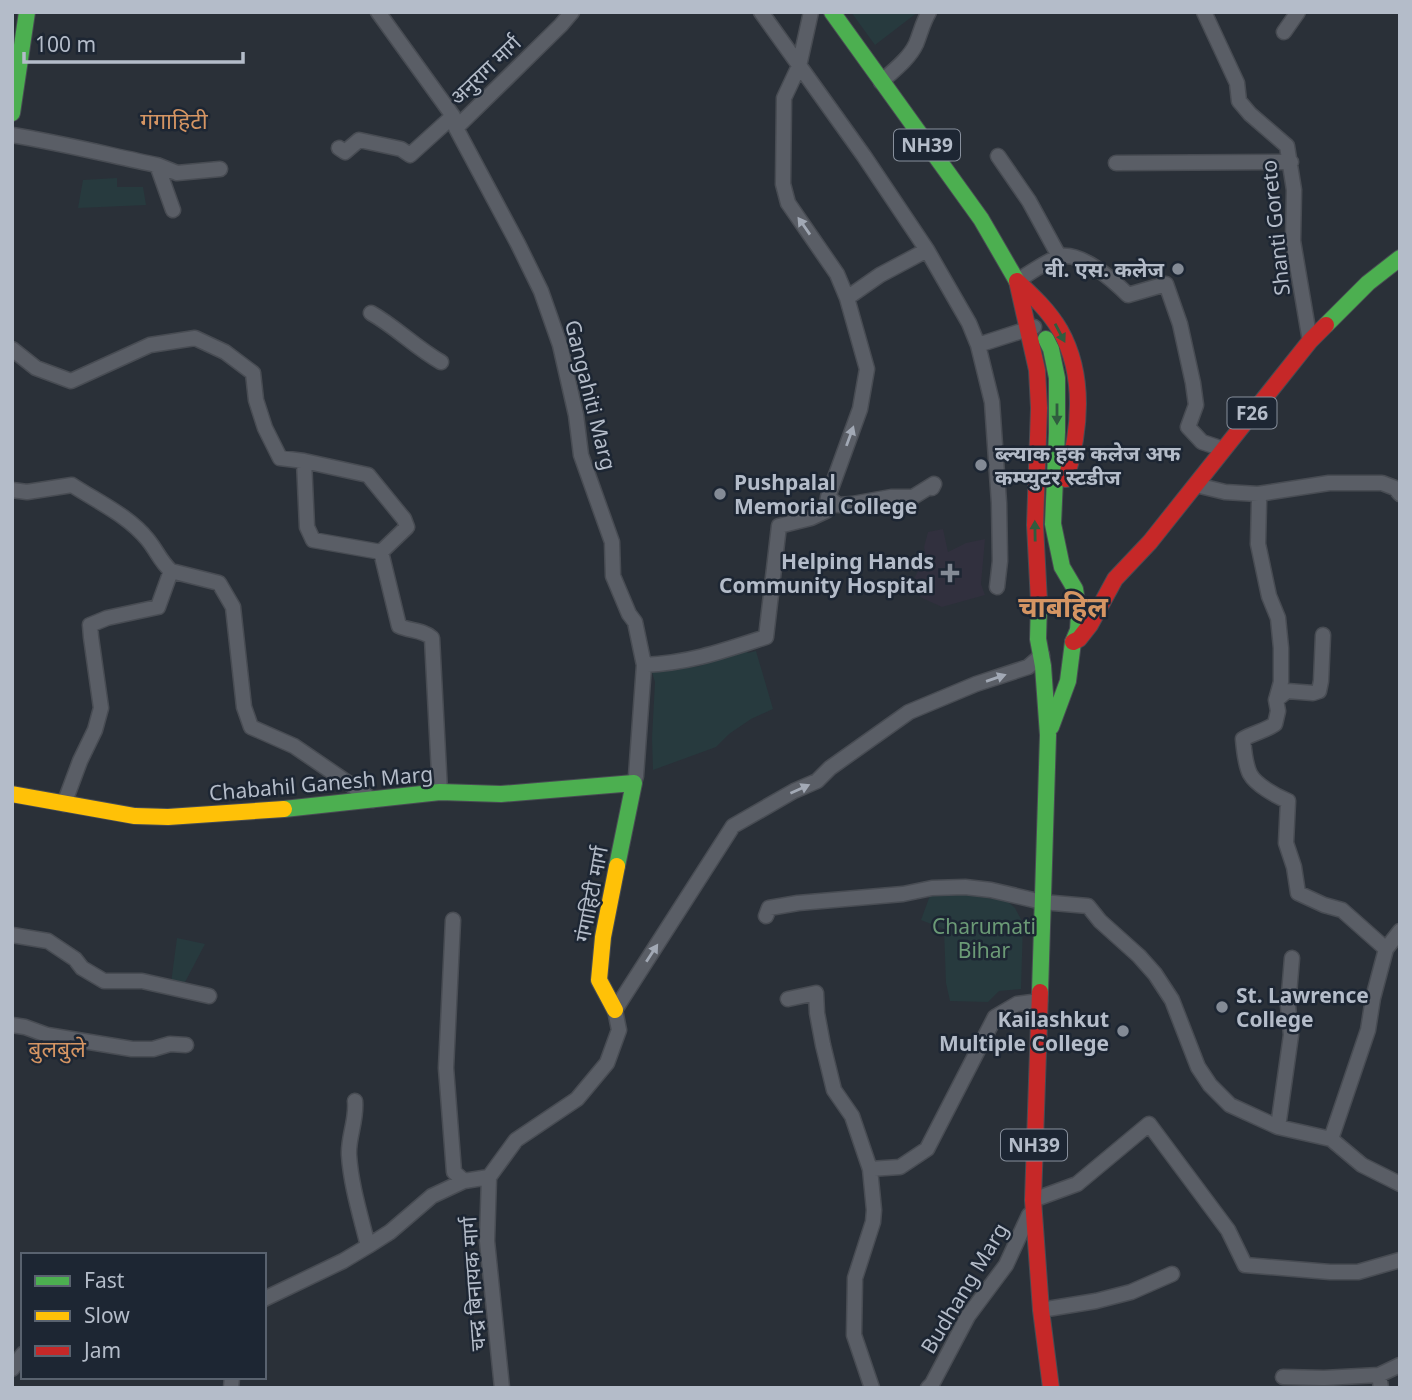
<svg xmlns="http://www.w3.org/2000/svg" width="1412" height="1400" viewBox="0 0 1412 1400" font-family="'Noto Sans','Noto Sans Devanagari',sans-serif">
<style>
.medical{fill:#31303e}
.green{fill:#273a3e}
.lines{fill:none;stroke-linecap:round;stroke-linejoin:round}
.street-casing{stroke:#484c53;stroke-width:17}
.fast-casing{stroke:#484c53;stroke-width:18}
.slow-casing{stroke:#484c53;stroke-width:18}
.jam-casing{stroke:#484c53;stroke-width:18}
.street{stroke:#5a5e66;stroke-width:14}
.fast{stroke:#4caf50;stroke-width:16}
.slow{stroke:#ffc107;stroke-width:16}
.jam{stroke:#c62828;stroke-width:16}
.oneway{fill:#a2a9b5}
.oneway2{fill:#305d3f}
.poi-dot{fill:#848b96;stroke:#1d2633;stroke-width:2.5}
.labels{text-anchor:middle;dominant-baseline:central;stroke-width:5;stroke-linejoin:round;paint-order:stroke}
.shield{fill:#1d2633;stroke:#878f9c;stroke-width:2}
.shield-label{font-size:19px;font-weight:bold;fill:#b4bcc9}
.street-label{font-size:21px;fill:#b4bcc9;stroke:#1d2633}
.poi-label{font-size:21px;font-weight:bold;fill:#b4bcc9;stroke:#1d2633;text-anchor:end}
.park-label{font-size:21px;fill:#6b9a76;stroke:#1d2633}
.neighbourhood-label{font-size:23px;fill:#d59563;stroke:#1d2633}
.district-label{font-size:28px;font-weight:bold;fill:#d59563;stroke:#1d2633}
</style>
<rect width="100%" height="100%" fill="#2a3038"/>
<path class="medical" d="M 943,529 L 948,552 L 966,543 L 985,539 L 981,584 L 985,595 L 942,607 L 922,598 L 910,587 L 921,565 L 927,561 L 924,547 L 928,532 Z"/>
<path class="green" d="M 851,12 L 918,12 L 875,45 Z
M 117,178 L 117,187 L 143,187 L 146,205 L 78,208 L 83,180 Z
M 746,649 L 748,653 L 756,651 L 773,709 L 751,719 L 729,734 L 716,747 L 653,770 L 652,738 L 655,682 L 651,669 L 677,669 L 700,666 Z
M 932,890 L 1007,901 L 1015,908 L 1023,923 L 1021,989 L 999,991 L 988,1002 L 950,1001 L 946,983 L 944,929 L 921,920 Z
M 177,938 L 205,944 L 183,986 L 171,983 Z"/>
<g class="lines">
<defs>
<path id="street" d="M 378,12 L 453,116 L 456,128 L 518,244 L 541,291 L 560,345 L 576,415 L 581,455 L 612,542 L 613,576 L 629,614 L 635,622 L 644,665 L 636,776 L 634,783
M 761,12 L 864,156 L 927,250 L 969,323 L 978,345 L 992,402 L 999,503 L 1000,561 L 997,587
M 1204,12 L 1237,83 L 1239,101 L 1250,114 L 1287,146 L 1294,190 L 1293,241 L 1310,341
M 1284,32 L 1298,12
M 881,82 C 893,71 909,59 916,44 C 921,32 922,24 929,12
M 456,128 L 561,25 L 572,12
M 12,135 C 61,143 109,155 157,165 L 173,210
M 339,148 L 345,152 L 359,140 L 401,149 L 410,155 L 453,116
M 998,156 L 1029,201 L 1059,256
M 1116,163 L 1291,162
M 157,165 L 177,173 L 220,169
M 1017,281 C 1027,275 1051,258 1061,256 C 1083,253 1114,281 1128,295 L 1166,284 L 1180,324 L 1193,383 L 1196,405 L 1188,427 L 1202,442 L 1223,449
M 847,298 L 880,275 L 927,250
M 371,313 C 396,327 416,348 441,362
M 978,345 L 1034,327
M 12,349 L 36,368 L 71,381 L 150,345 L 195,338 L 225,352 L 253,373 L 256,400 L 265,428 L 280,458 L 304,461 L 368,475 L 404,519 L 407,527 L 381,552 L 399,626 C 410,631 423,630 432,638 L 440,792
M 304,461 L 307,527 L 313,540 L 381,552
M 1196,485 L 1225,492 L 1258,494 L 1329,483 L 1382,483 L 1395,488 L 1400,494
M 12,490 L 27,492 L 72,485 C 98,502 129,516 148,540 C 157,551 160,561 171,571 L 158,607 L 107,618 L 90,625 L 91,637 L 101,708 L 95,730 L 80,761 L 64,804
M 1258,494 L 1259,502 L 1258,544 L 1269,596 L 1278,618 L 1281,648 L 1281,682 L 1276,700 L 1278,711 L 1275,724 C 1265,731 1253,733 1243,739 C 1244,750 1245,764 1250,774 C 1256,785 1276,796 1288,801 L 1286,843 L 1294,867 L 1298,893 L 1324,905 L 1342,910 L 1386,949
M 828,497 L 838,505 L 852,504 L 891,497 L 913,497 L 934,484 L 932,488
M 171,571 L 219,583 L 233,607 L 244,707 L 251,727 L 294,746 L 373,800
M 644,665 C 689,663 723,651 766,637 L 779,526 L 811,518 L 826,511 L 828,497 L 860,409 L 867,369 L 847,298 L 837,274 L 788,203 L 783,184 L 784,98 L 799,66 L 811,12
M 1276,700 L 1287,691 L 1313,693 L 1319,691 L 1321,681 L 1323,635
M 766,916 L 769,908 L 798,903 L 903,894 L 932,888 L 965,887 L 991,890 L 1042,902 L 1088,906 L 1100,921 L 1139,956 L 1155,974 L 1172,1000 L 1198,1067 L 1210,1085 L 1230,1105 L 1278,1127 L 1331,1139 L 1362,1165 L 1400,1184
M 453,920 L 446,1068 L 454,1172 L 464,1181
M 12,935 L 48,941 L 75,959 L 82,968 L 104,981 L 142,981 L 209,996
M 788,999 L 816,993 L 817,1013 L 823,1045 L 834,1090 L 852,1116 L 870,1169
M 12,1025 L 25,1027 L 47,1035 L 132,1049 L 153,1049 L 170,1044 L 186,1045
M 355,1101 C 357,1120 348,1137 349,1155 C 351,1186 361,1217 368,1246
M 1278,1127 L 1291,1035 L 1288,1006 L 1292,958
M 1331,1139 L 1368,1030 L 1373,998 L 1386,949 L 1400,931
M 489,1177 L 487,1241 L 502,1388
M 1033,1200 L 1077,1184 L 1149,1124 L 1228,1230 L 1245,1265 L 1330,1272 L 1358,1272 L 1400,1260
M 264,1299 L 343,1261 L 368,1246 L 390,1232 L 432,1196 L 464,1181 L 489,1177 L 516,1140 L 577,1099 L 607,1063 L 619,1030 L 615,1010 L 733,826 L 794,791 L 817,781 L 830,768 L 909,712 L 976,684 L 1028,667 L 1042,655
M 1041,1310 L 1096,1301 L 1131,1292 L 1172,1274
M 12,1369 L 23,1354
M 1379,1375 L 1400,1365
M 1283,1377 L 1324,1378 L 1379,1375 L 1381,1388
M 231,1388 L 232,1377
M 872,1388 L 854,1335 L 855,1278 L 873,1222 L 874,1210 L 870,1169 L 900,1167 L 927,1149 L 995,1017 L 1017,1004 L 1040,1001
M 928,1388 L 932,1384 L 968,1316 L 1006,1265 L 1029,1215"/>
<path id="fast" d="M 832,12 L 981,219 L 1025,295
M 12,113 L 27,12
M 1326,325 L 1368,283 L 1400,258
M 1046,339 L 1051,349 L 1057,378 L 1057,432 L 1053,524 L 1062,567 L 1075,589 L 1079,615 L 1078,630 L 1073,642 L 1068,681 L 1051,727
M 1039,602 L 1038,639 L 1043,666 L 1048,735 L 1040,992
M 284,809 L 440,792 L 501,794 L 634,783 L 617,866"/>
<path id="slow" d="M 12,794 L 135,816 L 168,817 L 284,809
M 615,1010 L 599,980 L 603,937 L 617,866"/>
<path id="jam" d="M 1017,281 L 1037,370 L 1039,408 L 1035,525 L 1039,602
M 1017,281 C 1033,296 1049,311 1060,330 C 1086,376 1080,431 1066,479
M 1073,642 L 1079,639 L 1090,625 L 1115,579 L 1150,542 L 1310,341 L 1326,325
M 1040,992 L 1033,1200 L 1041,1310 L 1051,1388"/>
</defs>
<use href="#street" class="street-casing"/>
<use href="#fast" class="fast-casing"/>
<use href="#slow" class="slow-casing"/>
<use href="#jam" class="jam-casing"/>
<use href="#street" class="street"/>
<use href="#fast" class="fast"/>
<use href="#slow" class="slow"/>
<use href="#jam" class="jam"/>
</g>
<defs><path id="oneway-solid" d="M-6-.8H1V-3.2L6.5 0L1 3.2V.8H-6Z" transform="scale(1.75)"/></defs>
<g class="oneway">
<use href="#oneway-solid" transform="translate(804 226) rotate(-125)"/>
<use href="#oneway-solid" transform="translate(850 436) rotate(-70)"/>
<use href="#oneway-solid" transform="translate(996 678) rotate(-19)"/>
<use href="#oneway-solid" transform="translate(800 789) rotate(-24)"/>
<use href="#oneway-solid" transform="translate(652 953) rotate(-57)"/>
</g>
<g class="oneway2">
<use href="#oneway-solid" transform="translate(1060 333) rotate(62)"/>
<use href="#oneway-solid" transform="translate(1057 414) rotate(90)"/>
<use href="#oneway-solid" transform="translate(1035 531) rotate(-91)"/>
</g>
<g class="poi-dot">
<circle cx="1178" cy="269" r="7"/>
<circle cx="981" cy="465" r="7"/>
<circle cx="720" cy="494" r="7"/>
<path d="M946.5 562.5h7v7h7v7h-7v7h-7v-7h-7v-7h7z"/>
<circle cx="1222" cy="1007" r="7"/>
<circle cx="1123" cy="1031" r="7"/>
</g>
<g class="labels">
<g class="shield">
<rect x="894" y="129.5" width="66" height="31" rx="5"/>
<rect x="1227.5" y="397.5" width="49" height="31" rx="5"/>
<rect x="1001" y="1129.5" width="66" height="31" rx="5"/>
</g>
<g class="shield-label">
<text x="927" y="145">NH39</text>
<text x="1252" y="413">F26</text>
<text x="1034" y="1145">NH39</text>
</g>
<g class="street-label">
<text transform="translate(485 70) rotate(-44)">अनुराग मार्ग</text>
<text transform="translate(1275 228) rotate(-96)">Shanti Goreto</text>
<text transform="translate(591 395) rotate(76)">Gangahiti Marg</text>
<text transform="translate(321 783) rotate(-5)">Chabahil Ganesh Marg</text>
<text transform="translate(591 894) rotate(-79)">गंगाहिटी मार्ग</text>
<text transform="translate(473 1284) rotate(-94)">चन्द्र बिनायक मार्ग</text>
<text transform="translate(964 1288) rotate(-59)">Budhang Marg</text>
</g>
<g class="poi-label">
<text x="1164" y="269">वी. एस. कलेज</text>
<text x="995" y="453" text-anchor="start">ब्ल्याक हक कलेज अफ<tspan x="995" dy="24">कम्प्युटर स्टडीज</tspan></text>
<text x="734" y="482" text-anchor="start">Pushpalal<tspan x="734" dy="24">Memorial College</tspan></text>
<text x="934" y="561">Helping Hands<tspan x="934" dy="24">Community Hospital</tspan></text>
<text x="1236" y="995" text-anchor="start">St. Lawrence<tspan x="1236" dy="24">College</tspan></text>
<text x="1109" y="1019">Kailashkut<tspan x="1109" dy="24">Multiple College</tspan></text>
</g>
<g class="park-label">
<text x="984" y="926">Charumati<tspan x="984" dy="24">Bihar</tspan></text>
</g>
<g class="neighbourhood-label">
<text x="174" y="120">गंगाहिटी</text>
<text x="57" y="1048">बुलबुले</text>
</g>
<g class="district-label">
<text x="1063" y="606">चाबहिल</text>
</g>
</g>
<rect width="1412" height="1400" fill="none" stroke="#b4bcc9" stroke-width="28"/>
<rect x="21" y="1253" width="245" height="126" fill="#1d2633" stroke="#59626f" stroke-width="2"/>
<rect x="35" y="1276" width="35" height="10" fill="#4caf50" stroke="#59626f" stroke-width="2"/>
<text x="84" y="1288" font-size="21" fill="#b4bcc9">Fast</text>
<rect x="35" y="1311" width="35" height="10" fill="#ffc107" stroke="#59626f" stroke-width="2"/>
<text x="84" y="1323" font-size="21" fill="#b4bcc9">Slow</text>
<rect x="35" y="1346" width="35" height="10" fill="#c62828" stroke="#59626f" stroke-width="2"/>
<text x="84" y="1358" font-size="21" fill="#b4bcc9">Jam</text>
<path d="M24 52v10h219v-10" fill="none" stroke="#b4bcc9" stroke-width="3.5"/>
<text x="35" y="52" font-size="21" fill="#b4bcc9" stroke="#1d2633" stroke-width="5" paint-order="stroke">100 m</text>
</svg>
